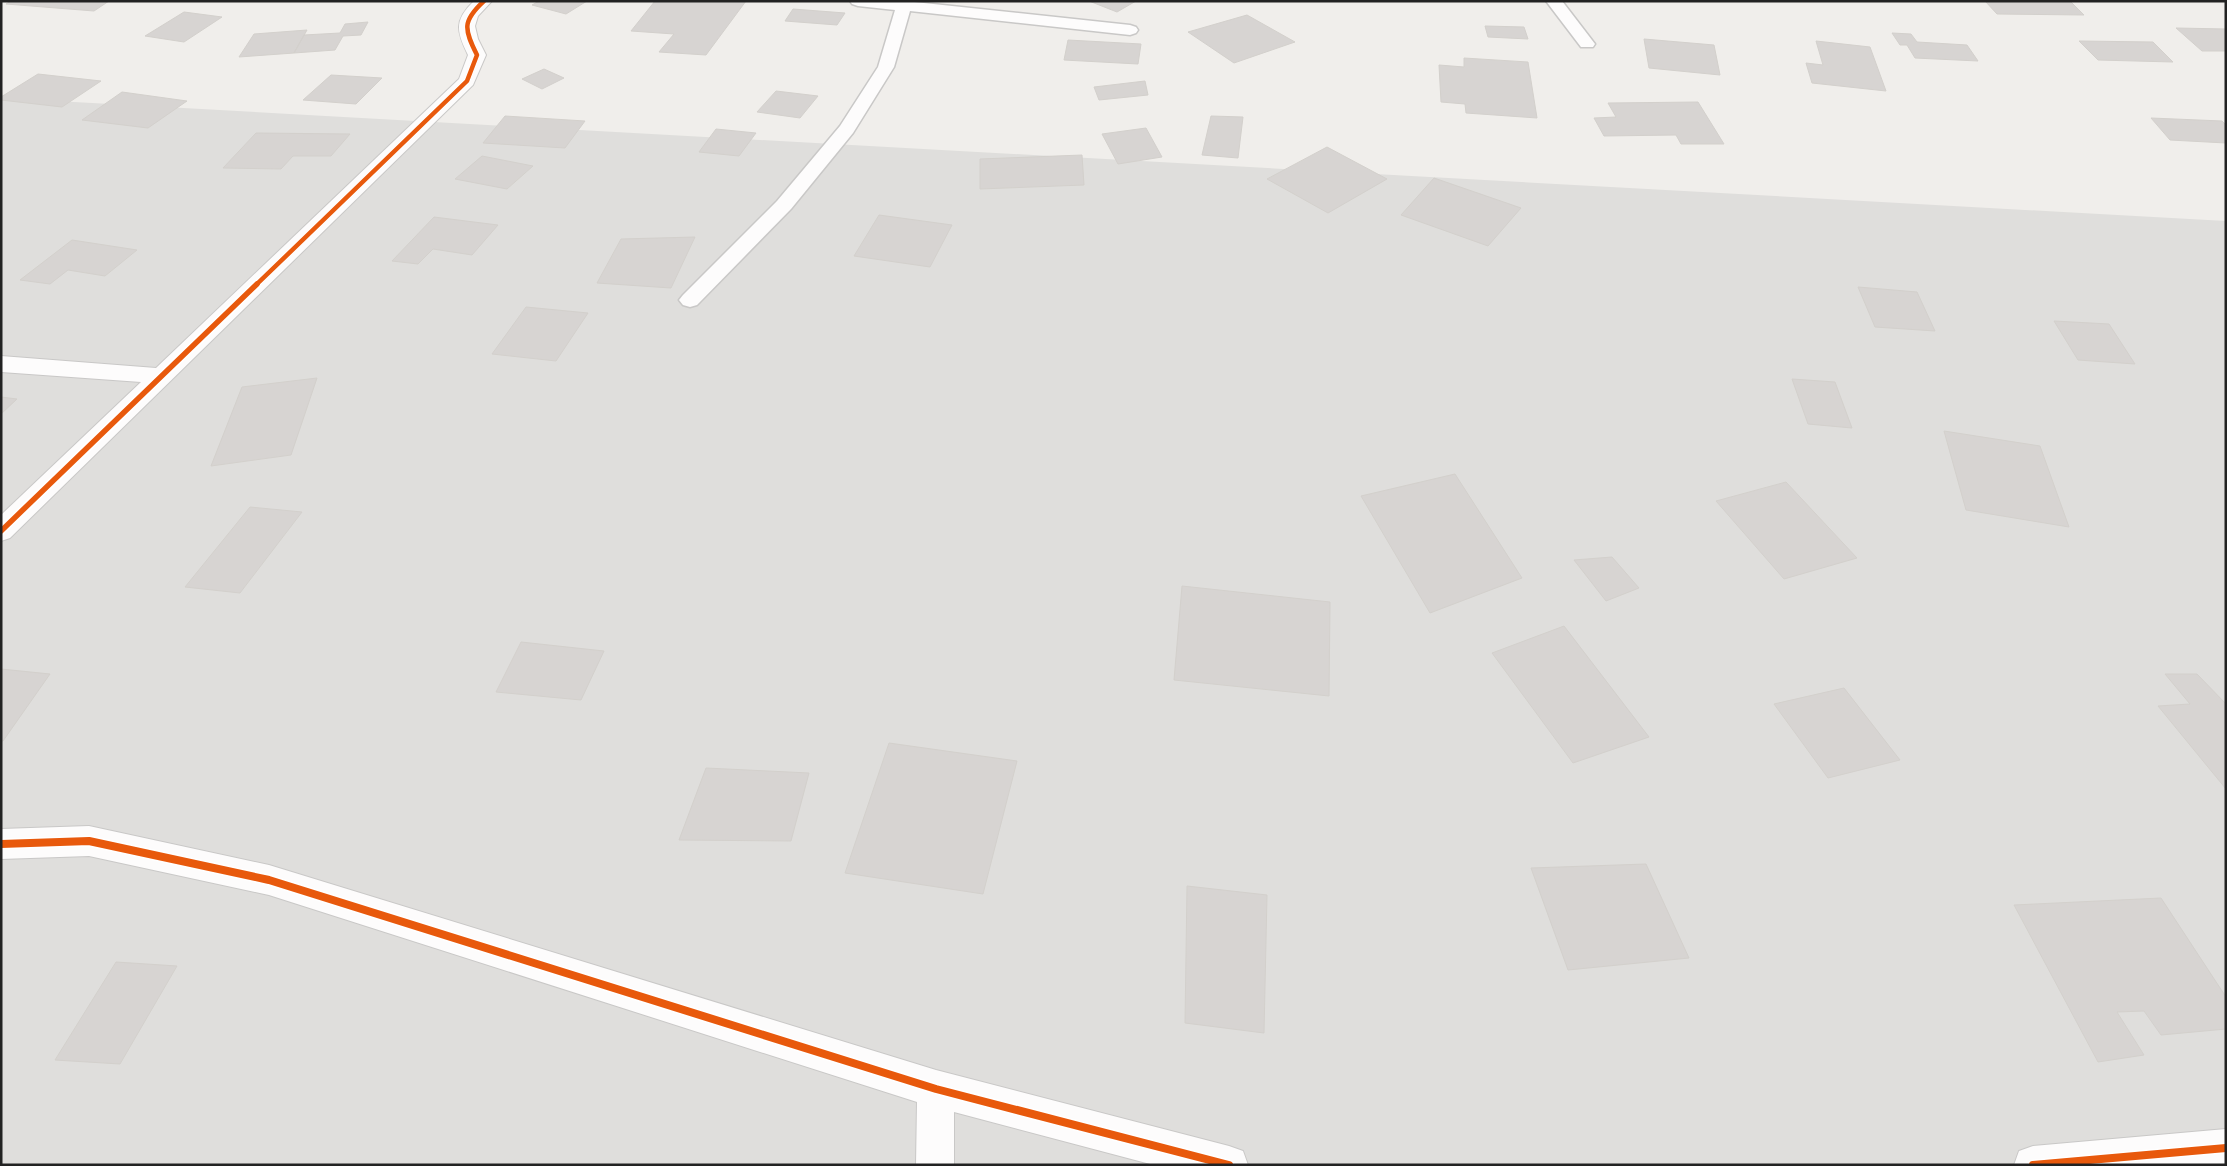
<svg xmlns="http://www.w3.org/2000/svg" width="2227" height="1166" viewBox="0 0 2227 1166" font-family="'PT Sans',sans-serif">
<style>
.residential{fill:#dfdedc}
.building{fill:#d7d4d2;stroke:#d3d0cc}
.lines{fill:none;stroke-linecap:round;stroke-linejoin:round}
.lane-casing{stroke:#c9c8c7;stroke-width:3}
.street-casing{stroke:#c9c8c7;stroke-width:2}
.lane{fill:#fdfcfc;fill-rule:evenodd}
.street{fill:#fdfcfc;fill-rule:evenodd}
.cycleway-far2-casing{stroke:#fff;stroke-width:6}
.cycleway-far1-casing{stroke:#fff;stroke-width:9}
.cycleway-casing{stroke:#fff;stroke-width:11}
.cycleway-far2{stroke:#e8590c;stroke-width:4.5}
.cycleway-far1{stroke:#e8590c;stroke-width:5.5}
.cycleway{stroke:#e8590c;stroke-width:8}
</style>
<rect width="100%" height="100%" fill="#f0eeeb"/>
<path class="residential" d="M 1,98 L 2226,221 L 2226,1165 L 1,1165 Z"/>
<path class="building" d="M 11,1 L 109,1 L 94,11 L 6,4 Z
M 539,1 L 587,1 L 566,14 L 532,5 Z
M 655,1 L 746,1 L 706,55 L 659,52 L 674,34 L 631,31 Z
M 1089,1 L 1136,1 L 1117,12 Z
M 1985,1 L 2070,1 L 2084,15 L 1997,14 Z
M 793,9 L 845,13 L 837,25 L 785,21 Z
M 184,12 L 222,17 L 184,42 L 145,36 Z
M 1247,15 L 1295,42 L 1234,63 L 1188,32 Z
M 368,22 L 361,35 L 343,36 L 335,50 L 294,53 L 304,35 L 340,33 L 345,24 Z
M 1485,26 L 1524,27 L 1528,39 L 1488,37 Z
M 2176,28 L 2226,29 L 2226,51 L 2202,51 Z
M 307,30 L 294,53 L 239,57 L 254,34 Z
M 1892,33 L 1911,34 L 1917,42 L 1967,45 L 1978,61 L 1915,58 L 1907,45 L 1900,45 Z
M 1644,39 L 1714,45 L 1720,75 L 1649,68 Z
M 1068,40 L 1141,44 L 1138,64 L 1064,60 Z
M 1816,41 L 1870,47 L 1886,91 L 1812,83 L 1806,63 L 1823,65 Z
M 2079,41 L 2153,42 L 2173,62 L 2098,60 Z
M 1464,58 L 1528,62 L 1537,118 L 1466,113 L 1465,104 L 1441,102 L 1439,65 L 1464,67 Z
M 544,69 L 564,78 L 542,89 L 522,79 Z
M 38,74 L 101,81 L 62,107 L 1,100 L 1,97 Z
M 331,75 L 382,78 L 356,104 L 303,100 Z
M 1145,81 L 1148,95 L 1099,100 L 1094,87 Z
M 776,91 L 818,96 L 800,118 L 757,112 Z
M 122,92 L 187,101 L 148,128 L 82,120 Z
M 1698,102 L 1724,144 L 1681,144 L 1676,135 L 1604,136 L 1594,118 L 1616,117 L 1608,103 Z
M 505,116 L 585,121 L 565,148 L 483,143 Z
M 1211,116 L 1243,117 L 1238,158 L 1202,155 Z
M 2151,118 L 2222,121 L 2226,125 L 2226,143 L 2170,140 Z
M 1146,128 L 1162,157 L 1118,164 L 1102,134 Z
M 716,129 L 756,133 L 739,156 L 699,152 Z
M 256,133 L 350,134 L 331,156 L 293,156 L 281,169 L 223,168 Z
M 1327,147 L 1387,179 L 1328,213 L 1267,179 Z
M 1082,155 L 1084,185 L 980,189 L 980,159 Z
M 482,156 L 533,166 L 507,189 L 455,179 Z
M 1434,178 L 1521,208 L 1488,246 L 1401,215 Z
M 879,215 L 952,225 L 930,267 L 854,256 Z
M 434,217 L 498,225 L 472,255 L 433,249 L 418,264 L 392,261 Z
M 695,237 L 671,288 L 597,283 L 621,239 Z
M 72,240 L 137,250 L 105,276 L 68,270 L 50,284 L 20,280 Z
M 1858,287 L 1917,292 L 1935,331 L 1875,327 Z
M 526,307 L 588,313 L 556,361 L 492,354 Z
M 2054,321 L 2109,324 L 2135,364 L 2078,360 Z
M 317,378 L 291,455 L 211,466 L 242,387 Z
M 1792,379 L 1835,382 L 1852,428 L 1808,424 Z
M 1,397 L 17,399 L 1,414 Z
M 1944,431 L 2040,446 L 2069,527 L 1966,510 Z
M 1455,474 L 1522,578 L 1430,613 L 1361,496 Z
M 1786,482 L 1857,558 L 1784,579 L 1716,501 Z
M 250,507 L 302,512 L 240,593 L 185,587 Z
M 1612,557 L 1639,588 L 1606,601 L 1574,560 Z
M 1182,586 L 1330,602 L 1329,696 L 1174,680 Z
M 1564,626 L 1649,737 L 1573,763 L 1492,653 Z
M 521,642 L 604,651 L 581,700 L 496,692 Z
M 1,669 L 50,674 L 3,741 L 1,741 Z
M 2165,674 L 2197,674 L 2226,704 L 2226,789 L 2158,706 L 2190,704 Z
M 1844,688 L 1900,760 L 1828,778 L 1774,704 Z
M 889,743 L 1017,761 L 983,894 L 845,873 Z
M 706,768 L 809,773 L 791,841 L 679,840 Z
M 1646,864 L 1689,958 L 1568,970 L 1531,868 Z
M 1187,886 L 1267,895 L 1264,1033 L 1185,1023 Z
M 2161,898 L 2226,997 L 2226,1029 L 2161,1035 L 2144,1011 L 2117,1012 L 2144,1055 L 2098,1062 L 2014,905 Z
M 116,962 L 177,966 L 120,1064 L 55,1060 Z"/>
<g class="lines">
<defs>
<path id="lane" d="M 850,1 L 905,1 L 1130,25 L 1136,27 L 1138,30 L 1136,33 L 1130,35 L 910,11 L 894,67 L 853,133 L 791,209 L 697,305 L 690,307 L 683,305 L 679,300 L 683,295 L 777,201 L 840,126 L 878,67 L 895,10 L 858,6 L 852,4 Z
M 1546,1 L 1562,1 L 1595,44 L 1593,47 L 1581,47 Z"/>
<path id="street" d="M 474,1 L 492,1 L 478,16 L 475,26 L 478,39 L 486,55 L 473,85 L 10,538 L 1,541 L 1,515 L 141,382 L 1,372 L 1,356 L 156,368 L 459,79 L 468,55 C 457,32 453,21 474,1 Z
M 89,826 L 269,865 L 936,1070 L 1229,1146 L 1243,1151 L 1248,1165 L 1154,1165 L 954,1112 L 954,1165 L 916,1165 L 917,1102 L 269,895 L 89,856 L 1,859 L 1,829 Z
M 2226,1129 L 2226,1165 L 2014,1165 L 2019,1151 L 2033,1146 Z"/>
</defs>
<use href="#lane" class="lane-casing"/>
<use href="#street" class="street-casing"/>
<use href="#lane" class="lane"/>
<use href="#street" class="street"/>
<defs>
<path id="cycleway-far2" d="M 255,286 L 467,81 L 477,55 C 464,29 462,21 484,1"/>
<path id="cycleway-far1" d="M 1,531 L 257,284"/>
<path id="cycleway" d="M 1,844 L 89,841 L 269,880 L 936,1089 L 1229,1165
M 2033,1165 L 2226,1148"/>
</defs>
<use href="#cycleway-far2" class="cycleway-far2-casing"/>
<use href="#cycleway-far1" class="cycleway-far1-casing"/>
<use href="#cycleway" class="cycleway-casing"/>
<use href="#cycleway-far2" class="cycleway-far2"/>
<use href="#cycleway-far1" class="cycleway-far1"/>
<use href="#cycleway" class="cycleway"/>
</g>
<rect width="2227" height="1166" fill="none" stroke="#222222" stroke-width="5"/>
</svg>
